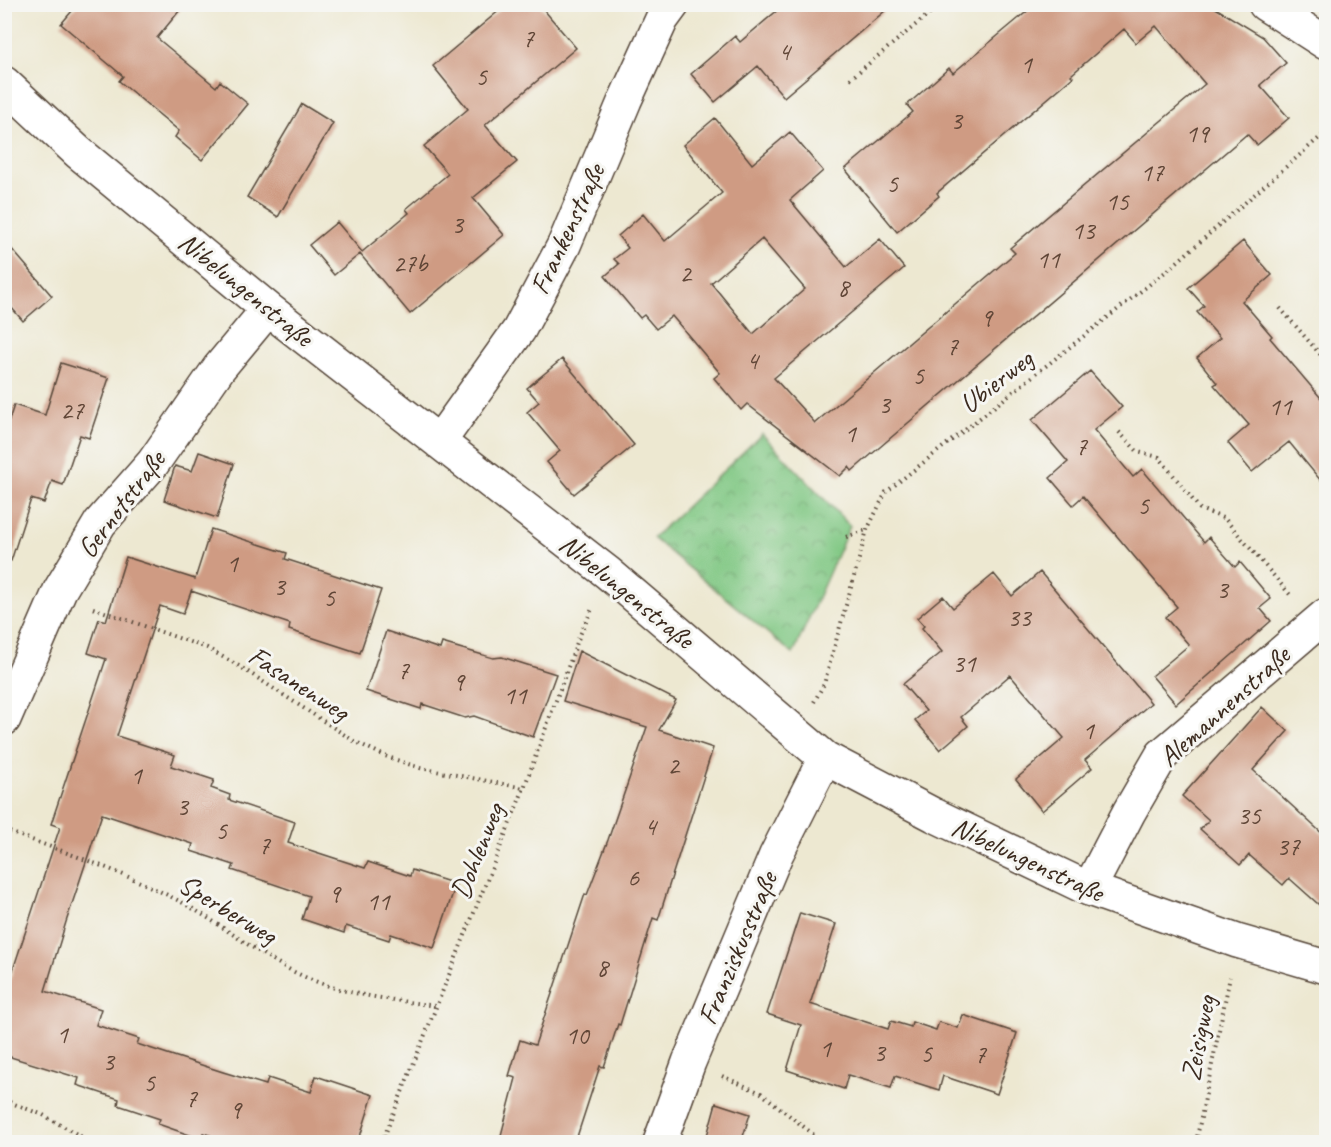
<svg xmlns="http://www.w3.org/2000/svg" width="1331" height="1147" viewBox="0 0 1331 1147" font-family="Caveat,sans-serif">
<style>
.park{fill:url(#park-crowns);stroke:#5e7951;stroke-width:1.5}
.building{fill:#cf9b83;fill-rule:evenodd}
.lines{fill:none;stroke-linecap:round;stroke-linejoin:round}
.street-casing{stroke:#564639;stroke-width:36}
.path{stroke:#564639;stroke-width:4;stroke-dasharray:1.5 4.5;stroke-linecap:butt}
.street{stroke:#fff;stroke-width:33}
.labels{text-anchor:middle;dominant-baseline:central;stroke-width:6;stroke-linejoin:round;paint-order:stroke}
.number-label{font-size:26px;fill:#604637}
.street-label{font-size:28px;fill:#3b2a1e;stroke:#f6f6f2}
</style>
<defs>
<pattern id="park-crowns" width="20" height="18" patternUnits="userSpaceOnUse" patternTransform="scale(1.5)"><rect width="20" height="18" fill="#81c884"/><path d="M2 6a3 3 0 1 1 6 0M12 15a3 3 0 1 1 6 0" fill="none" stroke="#6ba36b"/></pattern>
</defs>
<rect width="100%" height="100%" fill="#f6f6f2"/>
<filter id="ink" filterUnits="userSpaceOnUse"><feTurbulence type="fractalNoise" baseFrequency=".0167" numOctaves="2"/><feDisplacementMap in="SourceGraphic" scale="12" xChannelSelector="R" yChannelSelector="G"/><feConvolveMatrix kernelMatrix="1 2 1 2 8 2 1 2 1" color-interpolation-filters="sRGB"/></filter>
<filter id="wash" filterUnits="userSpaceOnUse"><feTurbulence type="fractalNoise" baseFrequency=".008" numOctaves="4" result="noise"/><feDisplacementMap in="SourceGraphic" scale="24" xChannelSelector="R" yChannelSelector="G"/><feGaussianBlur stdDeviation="1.35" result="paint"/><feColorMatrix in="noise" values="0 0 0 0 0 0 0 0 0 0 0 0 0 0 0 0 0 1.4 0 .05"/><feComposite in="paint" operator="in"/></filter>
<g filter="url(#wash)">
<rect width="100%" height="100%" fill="#ede8d1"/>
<path class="park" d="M 762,434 L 850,526 L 793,654 L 653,538 Z"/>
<g id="blocks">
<path class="building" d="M 78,4 L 185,4 L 157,38 L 216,87 L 220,81 L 248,104 L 202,160 L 175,137 L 179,131 L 119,81 L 123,76 L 61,24 Z
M 507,4 L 539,4 L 576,48 L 485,125 L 517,162 L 473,198 L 504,235 L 410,314 L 360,254 L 334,275 L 309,245 L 337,222 L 362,252 L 409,213 L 406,209 L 448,174 L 424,146 L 468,109 L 433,66 Z
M 785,4 L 893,4 L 784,97 L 758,66 L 715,102 L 691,74 L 735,36 L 740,42 Z
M 1036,4 L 1209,4 L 1263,37 L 1286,63 L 1260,85 L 1289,118 L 1257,145 L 1247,134 L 901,429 L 852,471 L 849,467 L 840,476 L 747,404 L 741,410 L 714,378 L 720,373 L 672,316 L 656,329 L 644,315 L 640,318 L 605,276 L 619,264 L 614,259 L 628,248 L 618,236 L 643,214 L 665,241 L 722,193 L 683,145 L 715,118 L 752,164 L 790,132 L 823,171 L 790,200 L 846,267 L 880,239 L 904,268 L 774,378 L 815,423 L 1015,253 L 1010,248 L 1205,84 L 1156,26 L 1136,43 L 1124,29 L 1071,75 L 1073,77 L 937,193 L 939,196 L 897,232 L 845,169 L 913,112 L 907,105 L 949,68 L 953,73 ZM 762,239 L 805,289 L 753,334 L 711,283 Z
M 302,104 L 333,123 L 278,217 L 247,197 Z
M 4,240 L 52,296 L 23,321 L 4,299 Z
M 1243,241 L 1272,275 L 1242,301 L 1272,336 L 1270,338 L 1326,404 L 1326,487 L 1289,442 L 1252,472 L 1228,443 L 1249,425 L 1214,385 L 1217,383 L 1197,358 L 1220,338 L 1197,312 L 1204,306 L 1188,288 Z
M 562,359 L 634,445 L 574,494 L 547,462 L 560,451 L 527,412 L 539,402 L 527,388 Z
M 61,363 L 109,378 L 89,438 L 80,435 L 63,485 L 52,481 L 44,503 L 31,499 L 11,561 L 4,560 L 4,435 L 14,405 L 45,415 Z
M 1090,371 L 1122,407 L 1094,430 L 1133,477 L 1142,469 L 1204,542 L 1209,537 L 1235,567 L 1240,562 L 1271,599 L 1260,608 L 1271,621 L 1176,704 L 1152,676 L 1189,645 L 1165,617 L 1177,607 L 1083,496 L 1073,505 L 1050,478 L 1068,462 L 1032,420 Z
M 199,452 L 234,464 L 217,518 L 164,500 L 175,466 L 192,471 Z
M 211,529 L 287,553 L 285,559 L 381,590 L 360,653 L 289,630 L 290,624 L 191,591 L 192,589 L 183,614 L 160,606 L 117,736 L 175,755 L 171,766 L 214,780 L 211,788 L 230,795 L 229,800 L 295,822 L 288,843 L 365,868 L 368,862 L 410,876 L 412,870 L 456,884 L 434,948 L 391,934 L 389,940 L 346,926 L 344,933 L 302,919 L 309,896 L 232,870 L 234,865 L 191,851 L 193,844 L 102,814 L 66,922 L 45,991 L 101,1009 L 96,1025 L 139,1039 L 137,1044 L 223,1072 L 266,1085 L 268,1078 L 311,1092 L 316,1076 L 373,1095 L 358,1143 L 234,1143 L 203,1133 L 201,1139 L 158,1124 L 160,1119 L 118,1105 L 119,1099 L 77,1085 L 79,1078 L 4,1055 L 4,997 L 60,827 L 51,824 L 106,659 L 88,653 L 99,619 L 106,621 L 126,557 L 195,579 Z
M 1040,572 L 1151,703 L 1085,760 L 1092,768 L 1042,811 L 1016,779 L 1064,738 L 1010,675 L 961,717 L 968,726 L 940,750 L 915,720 L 926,711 L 903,684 L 942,652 L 922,628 L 924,626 L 917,618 L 943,596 L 953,608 L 994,574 L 1012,596 Z
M 386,631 L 440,649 L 442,643 L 493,658 L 502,657 L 556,674 L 533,737 L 474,716 L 465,718 L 422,704 L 421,709 L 366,691 Z
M 579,651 L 676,700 L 659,730 L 713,748 L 658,920 L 653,918 L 620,1025 L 618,1024 L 604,1067 L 600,1066 L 575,1143 L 499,1143 L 516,1078 L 509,1076 L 520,1040 L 535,1045 L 585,894 L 587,895 L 608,840 L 647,727 L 563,701 Z
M 1262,707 L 1288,731 L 1253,770 L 1326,837 L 1326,911 L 1289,878 L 1283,885 L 1249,855 L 1240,865 L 1200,829 L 1209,820 L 1182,796 Z
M 800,913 L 836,924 L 810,1004 L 888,1029 L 891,1021 L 911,1027 L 912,1022 L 936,1030 L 939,1022 L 958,1028 L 963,1015 L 1017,1033 L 997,1094 L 943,1076 L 939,1090 L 895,1076 L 891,1088 L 848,1075 L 844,1089 L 787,1070 L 801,1025 L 767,1014 Z
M 716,1103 L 750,1114 L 741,1143 L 705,1143 Z"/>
</g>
</g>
<g filter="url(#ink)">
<use href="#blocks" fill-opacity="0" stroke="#564639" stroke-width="1.5"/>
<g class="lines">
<defs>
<path id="street" d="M 1265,4 L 1326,43
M 4,83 L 78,152 L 268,309 L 608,573 L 825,758 L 934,815 L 1089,889 L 1237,941 L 1326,967
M 439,442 L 519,330 L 564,245 L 625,100 L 662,19 L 673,4
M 4,719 L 60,590 L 100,523 L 153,463 L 219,368 L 268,309
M 1089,889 L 1129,812 L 1162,755 L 1326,615
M 660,1142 L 689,1062 L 776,855 L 825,758"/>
</defs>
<use href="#street" class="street-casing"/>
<path class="path" d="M 850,79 L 941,4
M 1280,308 L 1326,361
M 1119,432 L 1138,452 L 1159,457 L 1200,509 L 1225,519 L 1292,597
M 846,537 L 866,530
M 93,608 L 207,648 L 239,666 L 354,741 L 385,756 L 420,768 L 524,788
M 814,702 L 824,684 L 867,530 L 886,492 L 1169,269 L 1326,132
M 4,830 C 64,852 125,872 181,902 C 229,928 272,967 323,984 C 359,997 398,1000 435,1006
M 722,1076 L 761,1093 L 823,1142
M 4,1100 L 43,1115 L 91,1142
M 382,1142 L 524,788 L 579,637 L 592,609
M 1196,1142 L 1230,977"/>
<use href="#street" class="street"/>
</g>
</g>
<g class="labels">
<g class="number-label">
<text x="528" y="38">7</text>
<text x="784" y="51">4</text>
<text x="1026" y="64">1</text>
<text x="481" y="76">5</text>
<text x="956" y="120">3</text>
<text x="1197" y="133">19</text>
<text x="1152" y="172">17</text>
<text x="892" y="183">5</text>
<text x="1117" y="201">15</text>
<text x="457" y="224">3</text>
<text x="1083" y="230">13</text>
<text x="1048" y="259">11</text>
<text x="410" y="263">27b</text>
<text x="685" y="273">2</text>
<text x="843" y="287">8</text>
<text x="986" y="317">9</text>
<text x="952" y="346">7</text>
<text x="752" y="360">4</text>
<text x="918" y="375">5</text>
<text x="884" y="404">3</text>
<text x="1280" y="406">11</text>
<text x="72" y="410">27</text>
<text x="850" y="433">1</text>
<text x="1081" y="446">7</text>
<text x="1143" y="505">5</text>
<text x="232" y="563">1</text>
<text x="279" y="586">3</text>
<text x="1222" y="589">3</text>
<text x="329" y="597">5</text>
<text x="1019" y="617">33</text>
<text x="964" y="663">31</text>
<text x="403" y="670">7</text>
<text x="458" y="681">9</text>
<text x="515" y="695">11</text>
<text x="1088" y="730">1</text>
<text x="673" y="765">2</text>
<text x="136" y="775">1</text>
<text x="182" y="806">3</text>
<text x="1249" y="815">35</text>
<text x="650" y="826">4</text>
<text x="221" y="830">5</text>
<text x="264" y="845">7</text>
<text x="1288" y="846">37</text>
<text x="633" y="877">6</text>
<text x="334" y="893">9</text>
<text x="378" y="901">11</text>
<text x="602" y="967">8</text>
<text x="62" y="1034">1</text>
<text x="577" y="1035">10</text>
<text x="825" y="1048">1</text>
<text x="879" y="1052">3</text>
<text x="926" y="1053">5</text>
<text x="980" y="1054">7</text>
<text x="108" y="1061">3</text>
<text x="149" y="1082">5</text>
<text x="191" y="1098">7</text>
<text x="235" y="1109">9</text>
</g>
<g class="street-label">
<text transform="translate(567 229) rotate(-65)">Frankenstraße</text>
<text transform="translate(246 289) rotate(39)">Nibelungenstraße</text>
<text transform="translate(996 381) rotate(-38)">Ubierweg</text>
<text transform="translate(121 504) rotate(-53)">Gernotstraße</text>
<text transform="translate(627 591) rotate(39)">Nibelungenstraße</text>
<text transform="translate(299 683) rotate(33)">Fasanenweg</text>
<text transform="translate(1224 706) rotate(-42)">Alemannenstraße</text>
<text transform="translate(477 851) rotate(-68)">Dohlenweg</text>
<text transform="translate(1028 859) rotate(25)">Nibelungenstraße</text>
<text transform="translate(228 909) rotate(31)">Sperberweg</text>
<text transform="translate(737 948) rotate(-67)">Franziskusstraße</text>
<text transform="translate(1198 1038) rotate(-79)">Zeisigweg</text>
</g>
</g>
<rect width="1331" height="1147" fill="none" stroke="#f6f6f2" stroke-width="24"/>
</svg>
